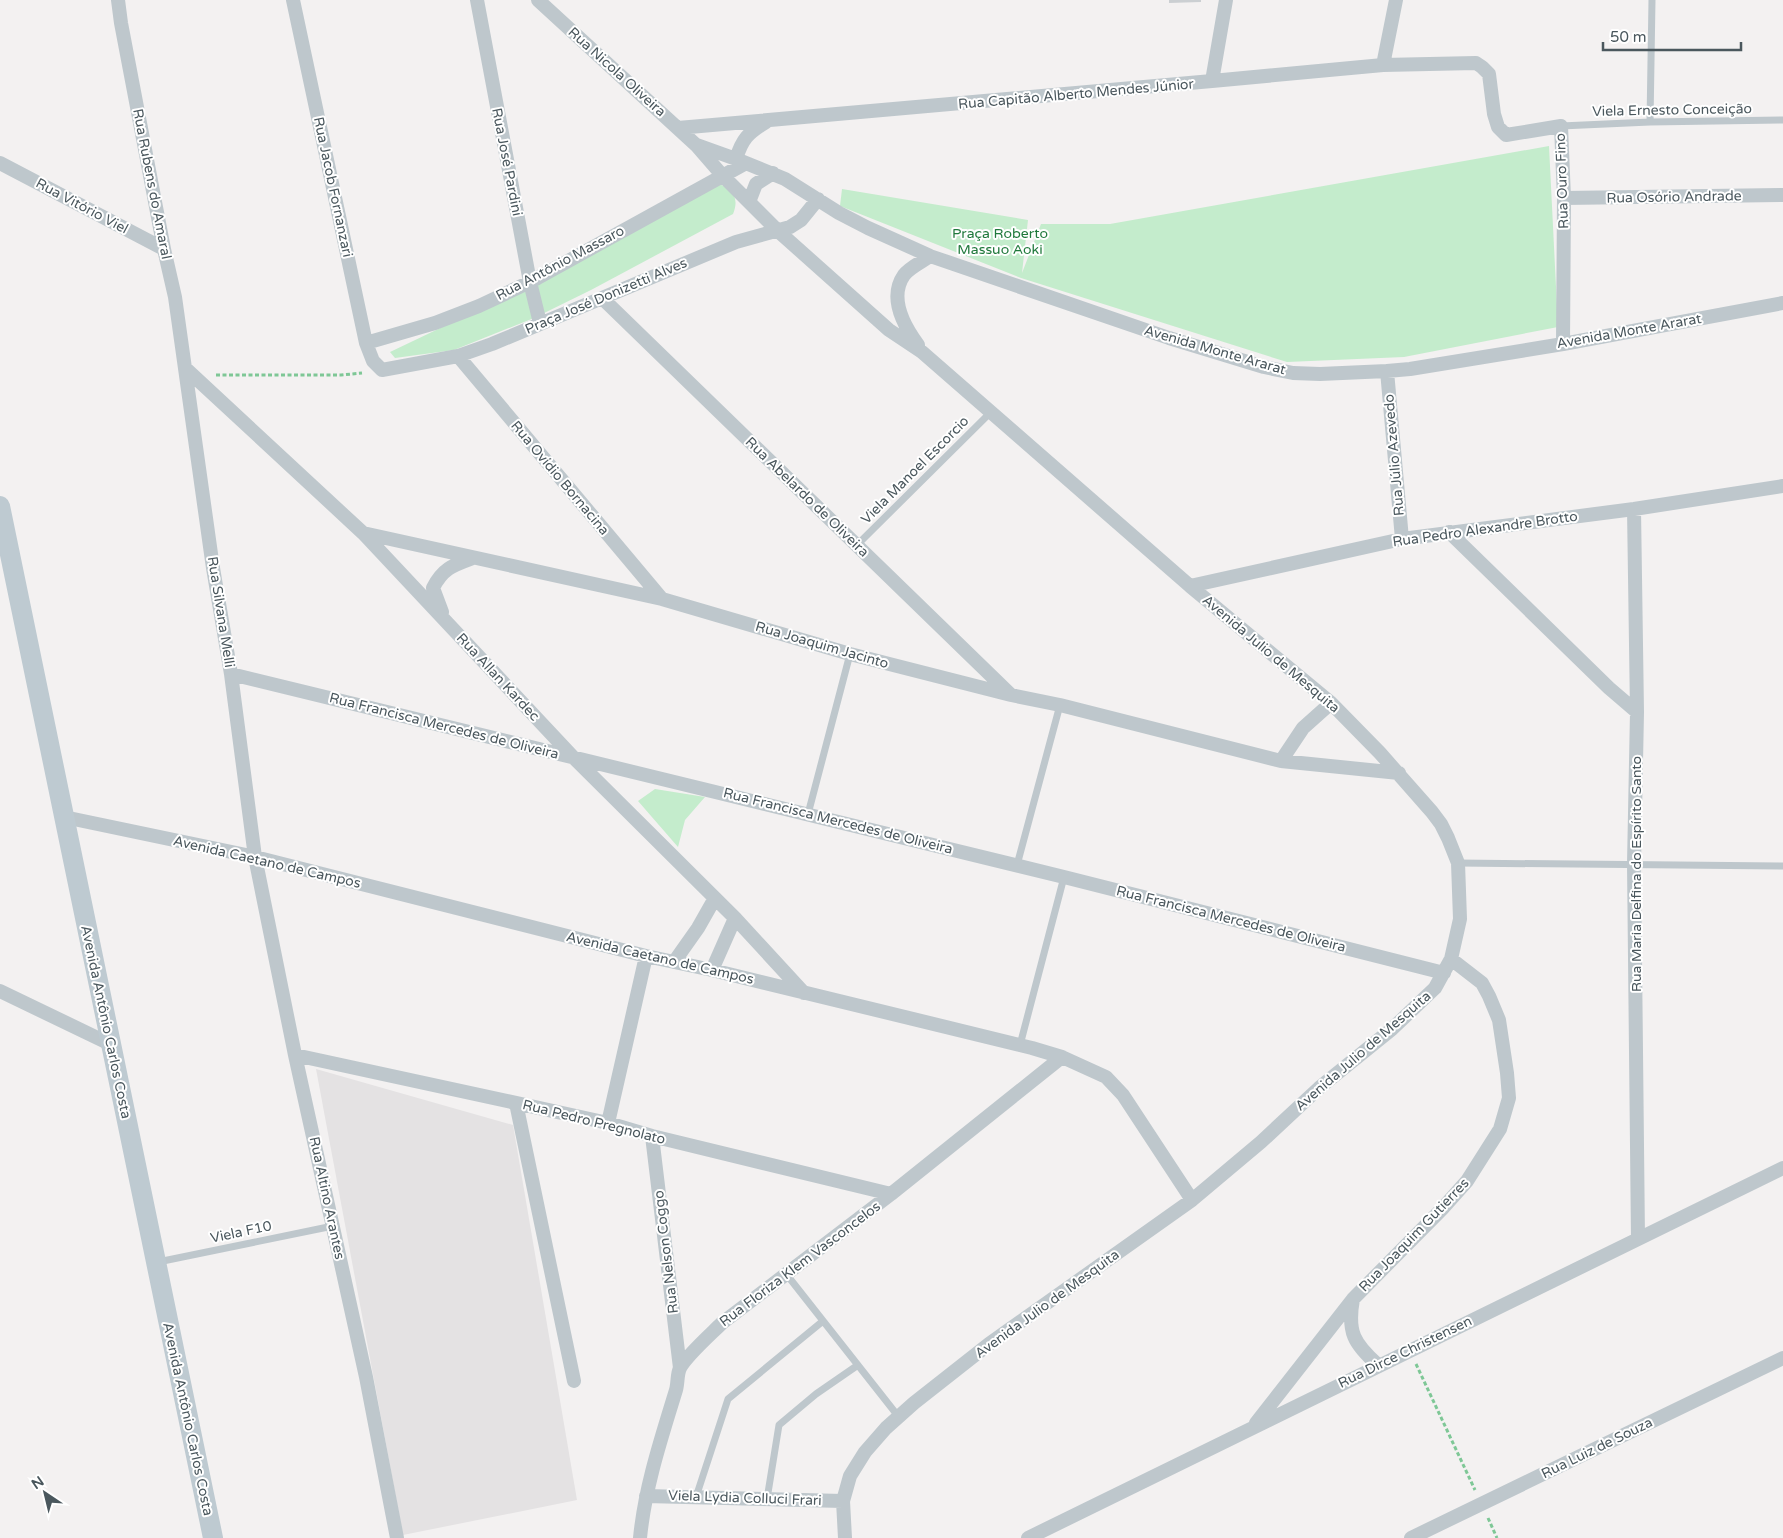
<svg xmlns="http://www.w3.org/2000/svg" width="1783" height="1538" viewBox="0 0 1783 1538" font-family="'Varela Round',sans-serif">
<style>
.education{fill:#e4e2e3}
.green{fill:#c4eccc}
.building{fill:#cbcfd2}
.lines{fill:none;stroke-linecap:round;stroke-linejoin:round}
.path{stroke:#7ec796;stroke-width:3;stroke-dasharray:4 2.5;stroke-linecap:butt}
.lane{stroke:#bec7cc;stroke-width:7}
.street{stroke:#bec7cc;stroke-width:14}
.secondary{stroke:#becad1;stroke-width:20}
.labels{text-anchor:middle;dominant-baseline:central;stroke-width:4;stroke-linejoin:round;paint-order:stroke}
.street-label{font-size:14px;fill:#4a575d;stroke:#fff}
.park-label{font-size:14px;fill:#20793c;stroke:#fff}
</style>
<rect width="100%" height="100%" fill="#f3f1f1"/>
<path class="education" d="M 316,1069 L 513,1125 L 577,1500 L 403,1535 Z"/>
<path class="green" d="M 1549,146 L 1558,327 L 1404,357 L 1287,362 L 1021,278 L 840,206 L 842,189 L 1028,220 L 1022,273 L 1041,224 L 1110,224 Z
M 716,183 C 732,188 740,197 733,214 L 591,290 L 534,318 L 454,350 L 395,358 L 390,352 L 522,289 Z
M 655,789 L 705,797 L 685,820 L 678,847 L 638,801 Z"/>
<path class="building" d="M 1169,0 L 1201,0 L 1201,2 L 1169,3 Z"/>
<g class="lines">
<path class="path" d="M 216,375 L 341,375 L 362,373
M 1416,1364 L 1475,1490
M 1488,1518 L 1497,1538"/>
<path class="lane" d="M 1650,122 L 1652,0
M 1561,126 L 1650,122 L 1783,120
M 857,545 L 991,412
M 808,814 L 850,654
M 1458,863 L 1783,866
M 1017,865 L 1060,705
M 1020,1045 L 1064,877
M 158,1262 L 333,1226
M 787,1275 L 898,1416
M 696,1497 L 728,1399 L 823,1321
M 767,1499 L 779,1425 L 816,1394 L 858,1365"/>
<path class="street" d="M 118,0 L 121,23 L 164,249 L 175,297 L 213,568 L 231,674 L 255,857 L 295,1055 L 366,1377 L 397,1538
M 293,0 L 366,343 L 373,361 L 382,370 L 458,356 L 492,344 L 736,242 L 790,227 L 801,220 L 818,199
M 477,0 L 530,282 L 540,323
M 538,0 L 696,145 L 722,175 L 778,231 L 889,330 L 922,352 L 1190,586 L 1331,703 L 1380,753 L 1432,812 L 1441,824 L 1448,838 L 1458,863 L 1460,919 L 1451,959 L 1435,988 L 1392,1029 L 1319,1088 L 1261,1142 L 1192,1200 L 989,1344 L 914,1403 L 886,1428 L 865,1452 L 850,1476 L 843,1501 L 845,1538
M 1383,65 L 1396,0
M 1212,81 L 1226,0
M 678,128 L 1212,81 L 1383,65 L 1476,63 L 1482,67 L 1489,74 L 1494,114 L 1498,127 L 1506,135 L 1561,126 L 1564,198 L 1563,344
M 697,145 L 736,159 L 785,179 L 839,213 L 868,228 L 930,256 L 1169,338 L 1264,367 L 1293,373 L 1320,374 L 1387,371 L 1410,369 L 1563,344 L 1783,303
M 736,159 C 742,139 748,133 766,122
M 0,163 L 164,249
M 1564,198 L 1783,195
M 749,202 L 756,184 L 773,173
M 602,298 L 1011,695
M 366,343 L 435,323 L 479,306 L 530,282 L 746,163
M 918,345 C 904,326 888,298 904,275 C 910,267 922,262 930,256
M 458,356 L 662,599
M 185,368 L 363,533 L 573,757 L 735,918 L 804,993
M 1387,371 L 1402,539
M 1634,509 L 1637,712 L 1634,864 L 1638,1239
M 1449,532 L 1609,688 L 1637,712
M 363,533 L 662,599 L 850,654 L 1011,695 L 1060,705 L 1281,761 L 1399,773
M 1190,586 L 1402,539 L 1634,509 L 1783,486
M 442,612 L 433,588 C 443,568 454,565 473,558
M 231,674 L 1064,877 L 1444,973
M 1281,761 L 1303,728 L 1331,703
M 64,817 L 255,857 L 646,956 L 712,970 L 1032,1048 L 1062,1057 L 1106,1077 L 1123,1095 L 1192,1200
M 674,962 L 698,928 L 715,898
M 712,970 L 735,918
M 0,991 L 110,1044
M 295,1055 L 608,1123 L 652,1136 L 891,1194
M 516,1103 L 574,1381
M 608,1123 L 646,956
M 652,1136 L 680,1368
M 1353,1299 C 1347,1332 1354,1344 1378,1365
M 1256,1423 L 1353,1299 L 1442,1209 L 1467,1181 L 1500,1129 L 1509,1098 L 1507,1073 L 1499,1020 L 1489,996 L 1482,983 L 1451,959
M 646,1496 L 843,1501
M 640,1538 C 645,1487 661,1439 676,1390 C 678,1383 677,1374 680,1368 C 687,1355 711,1334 722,1323 L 891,1194 L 1062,1057
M 1028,1538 L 1783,1168
M 1411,1538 L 1783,1358"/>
<path class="secondary" d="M 0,506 L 213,1538"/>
</g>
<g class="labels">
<g class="street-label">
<text transform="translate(617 72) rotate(42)">Rua Nicola Oliveira</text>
<text transform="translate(1076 94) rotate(-5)">Rua Capitão Alberto Mendes Júnior</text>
<text transform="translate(1672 110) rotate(-1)">Viela Ernesto Conceição</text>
<text transform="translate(507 162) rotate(79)">Rua José Pardini</text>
<text transform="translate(1562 181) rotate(-92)">Rua Ouro Fino</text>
<text transform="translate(152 184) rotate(79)">Rua Rubens do Amaral</text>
<text transform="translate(333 187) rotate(78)">Rua Jacob Fornanzari</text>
<text transform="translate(1674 197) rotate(-1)">Rua Osório Andrade</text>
<text transform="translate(82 206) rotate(28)">Rua Vitório Viel</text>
<text transform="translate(560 263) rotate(-28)">Rua Antônio Massaro</text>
<text transform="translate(606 296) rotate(-23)">Praça José Donizetti Alves</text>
<text transform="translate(1629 331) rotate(-10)">Avenida Monte Ararat</text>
<text transform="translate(1215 350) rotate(16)">Avenida Monte Ararat</text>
<text transform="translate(1394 455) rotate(-95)">Rua Júlio Azevedo</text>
<text transform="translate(915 470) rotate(-45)">Viela Manoel Escorcio</text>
<text transform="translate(560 478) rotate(50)">Rua Ovídio Bornacina</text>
<text transform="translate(807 497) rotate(44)">Rua Abelardo de Oliveira</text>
<text transform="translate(1485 529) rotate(-8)">Rua Pedro Alexandre Brotto</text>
<text transform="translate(221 612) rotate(81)">Rua Silvana Melli</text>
<text transform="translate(822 645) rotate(16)">Rua Joaquim Jacinto</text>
<text transform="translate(1271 654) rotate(40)">Avenida Julio de Mesquita</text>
<text transform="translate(498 677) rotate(47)">Rua Allan Kardec</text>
<text transform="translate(444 726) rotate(14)">Rua Francisca Mercedes de Oliveira</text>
<text transform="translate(838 821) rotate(14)">Rua Francisca Mercedes de Oliveira</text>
<text transform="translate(267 862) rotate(13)">Avenida Caetano de Campos</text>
<text transform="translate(1636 874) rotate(-90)">Rua Maria Delfina do Espírito Santo</text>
<text transform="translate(1231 919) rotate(14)">Rua Francisca Mercedes de Oliveira</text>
<text transform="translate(660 958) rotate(13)">Avenida Caetano de Campos</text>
<text transform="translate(106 1022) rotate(78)">Avenida Antônio Carlos Costa</text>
<text transform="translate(1363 1051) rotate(-41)">Avenida Julio de Mesquita</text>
<text transform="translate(594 1122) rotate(14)">Rua Pedro Pregnolato</text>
<text transform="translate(327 1198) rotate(78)">Rua Altino Arantes</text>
<text transform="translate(241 1232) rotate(-12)">Viela F10</text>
<text transform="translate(1414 1235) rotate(-46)">Rua Joaquim Gutierres</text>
<text transform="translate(666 1252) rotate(-97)">Rua Nelson Coggo</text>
<text transform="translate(800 1264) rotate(-37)">Rua Floriza Klem Vasconcelos</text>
<text transform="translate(1047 1304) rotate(-36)">Avenida Julio de Mesquita</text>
<text transform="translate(1405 1352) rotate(-26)">Rua Dirce Christensen</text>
<text transform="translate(188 1419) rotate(78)">Avenida Antônio Carlos Costa</text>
<text transform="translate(1597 1448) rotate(-26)">Rua Luiz de Souza</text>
<text transform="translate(745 1498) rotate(2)">Viela Lydia Colluci Frari</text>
</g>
<g class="park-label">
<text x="1000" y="233">Praça Roberto<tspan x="1000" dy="16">Massuo Aoki</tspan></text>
</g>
</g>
<g transform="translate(45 1493) rotate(325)" stroke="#ffffff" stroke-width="4" paint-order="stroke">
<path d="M0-4L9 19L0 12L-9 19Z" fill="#4a575d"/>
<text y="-8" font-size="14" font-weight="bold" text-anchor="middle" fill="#4a575d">N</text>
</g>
<path d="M1603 42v8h138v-8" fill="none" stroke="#4a575d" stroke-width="2.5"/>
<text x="1610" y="42" font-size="15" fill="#4a575d" stroke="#ffffff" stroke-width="4" paint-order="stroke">50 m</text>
</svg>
